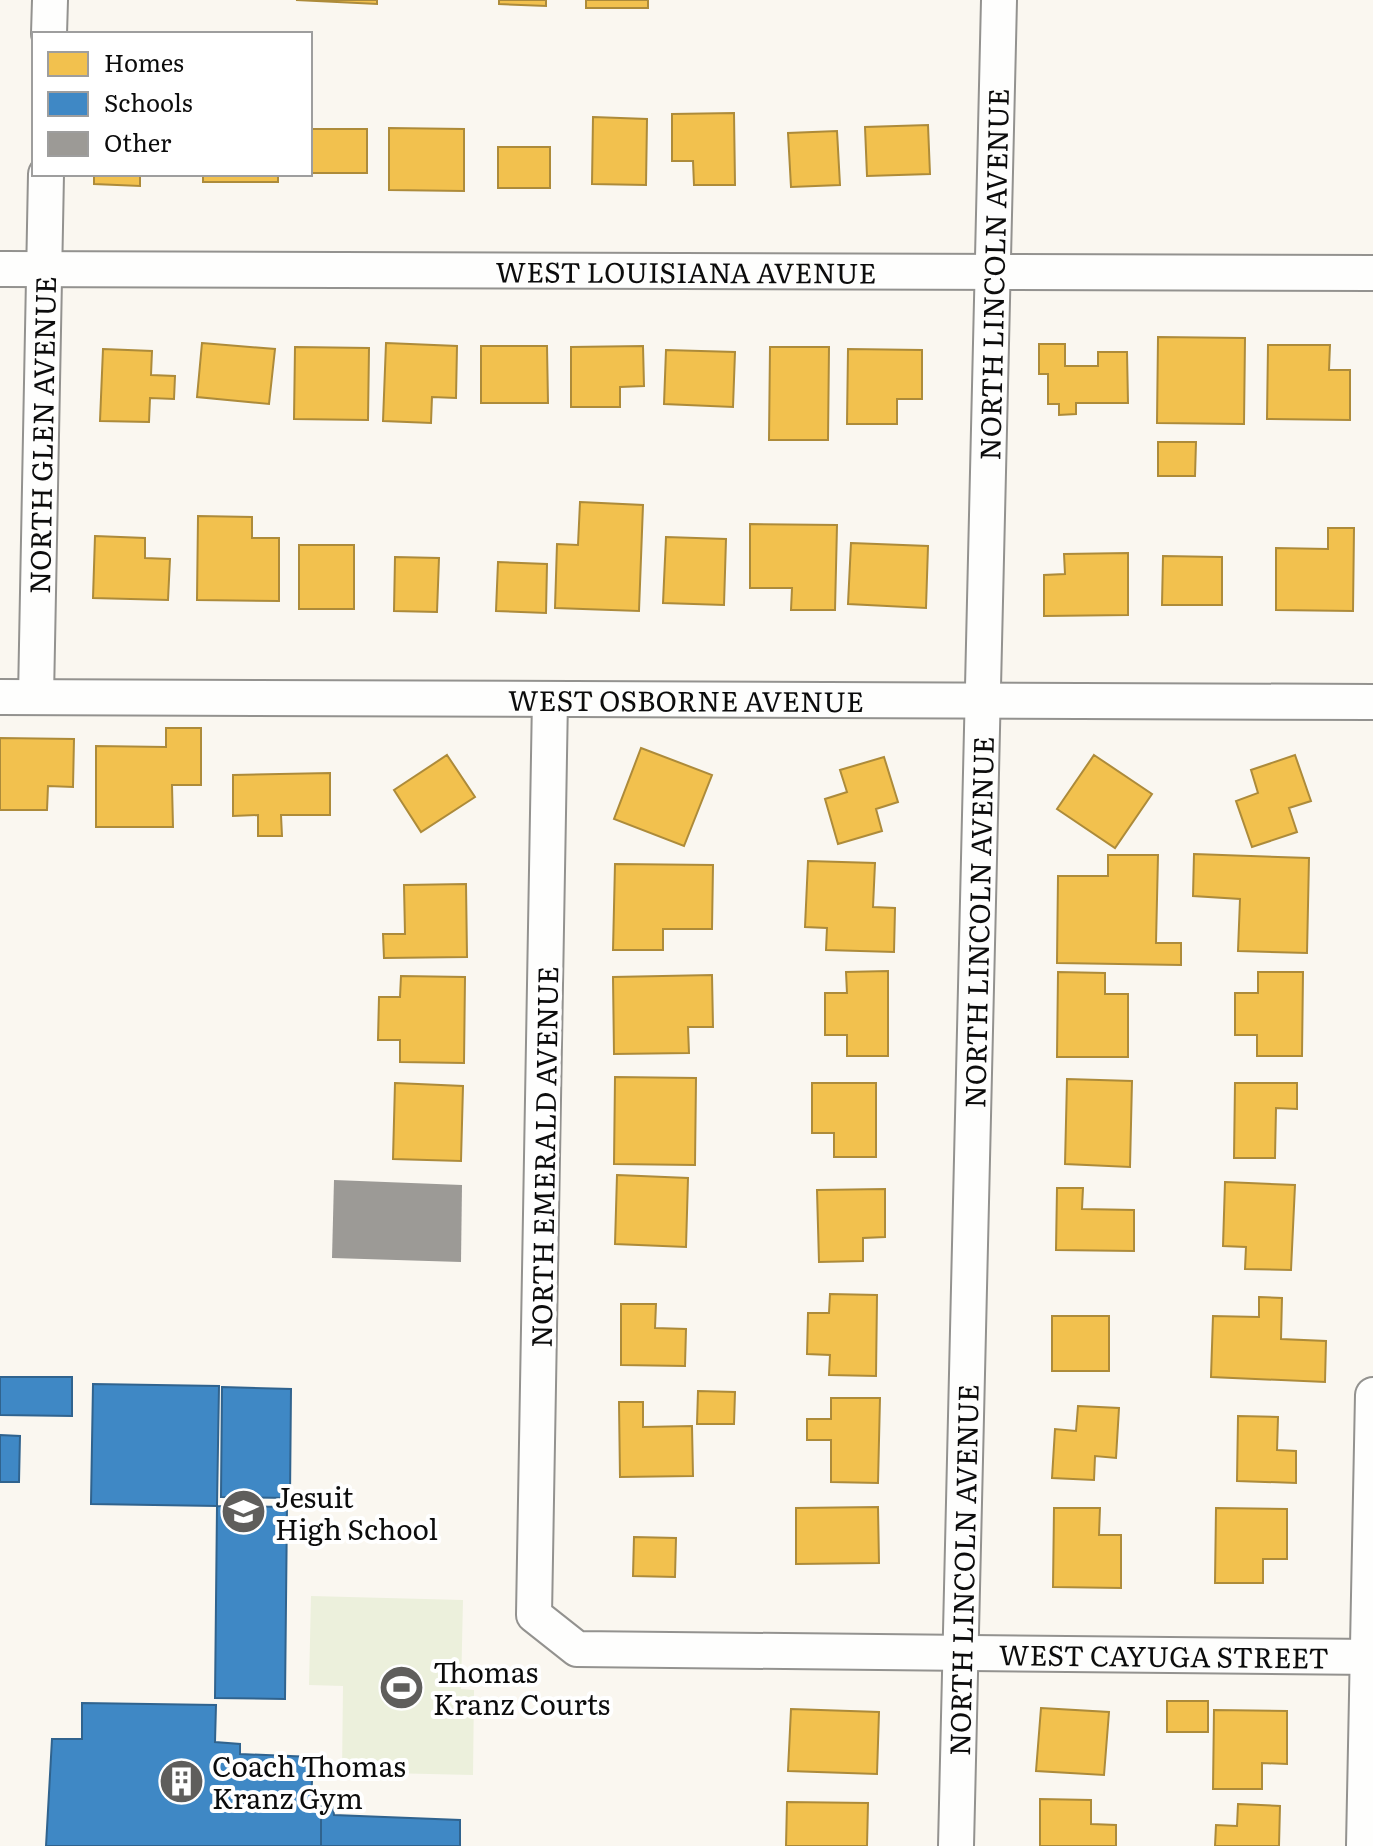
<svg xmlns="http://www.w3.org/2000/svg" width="1373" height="1846" viewBox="0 0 1373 1846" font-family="Literata,serif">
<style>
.pitch{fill:#ecf0dc}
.homes{fill:#f2c14e;stroke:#ad8b3a;stroke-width:2}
.schools{fill:#3f88c5;stroke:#30638e;stroke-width:2}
.building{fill:#9c9a96}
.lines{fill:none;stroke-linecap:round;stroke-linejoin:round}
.minor-casing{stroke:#93928f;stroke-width:38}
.minor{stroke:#fefefd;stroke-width:34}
.labels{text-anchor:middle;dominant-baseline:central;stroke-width:8;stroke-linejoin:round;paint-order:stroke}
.street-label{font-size:28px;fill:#0c0c0c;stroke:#fff}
.poi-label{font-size:28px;fill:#0c0c0c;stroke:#fff;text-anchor:start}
</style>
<rect width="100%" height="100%" fill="#faf7f0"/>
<path class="pitch" d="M 311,1596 L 463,1600 L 461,1689 L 474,1690 L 473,1775 L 342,1772 L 343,1686 L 309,1685 Z"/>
<path class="homes" d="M 296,0 L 377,0 L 377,4 Z
M 499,0 L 546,0 L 546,6 L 499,4 Z
M 586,0 L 648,0 L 648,8 L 586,8 Z
M 734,113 L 735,185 L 694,185 L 693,161 L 672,161 L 672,114 Z
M 593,117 L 647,119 L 646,185 L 592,184 Z
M 928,125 L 930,174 L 867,176 L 865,127 Z
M 389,128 L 464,129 L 464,191 L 389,190 Z
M 310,129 L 367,129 L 367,173 L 310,173 Z
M 837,131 L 840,185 L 791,187 L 788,133 Z
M 498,147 L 550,147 L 550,188 L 498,188 Z
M 94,174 L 140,174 L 140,186 L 94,184 Z
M 203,174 L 278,174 L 278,182 L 203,182 Z
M 1158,337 L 1245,338 L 1244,424 L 1157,423 Z
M 202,343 L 275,349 L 269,404 L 197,397 Z
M 386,343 L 457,346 L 456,398 L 432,397 L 431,423 L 383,421 Z
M 1039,344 L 1065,344 L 1065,366 L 1098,366 L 1098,352 L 1127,352 L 1128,403 L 1076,403 L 1076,414 L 1059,415 L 1059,404 L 1048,404 L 1048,374 L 1039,374 Z
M 1268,345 L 1330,345 L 1329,370 L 1350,370 L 1350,420 L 1267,419 Z
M 481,346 L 547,346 L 548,403 L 481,403 Z
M 643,346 L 644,386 L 620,387 L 620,407 L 571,407 L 571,347 Z
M 295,347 L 369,348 L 368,420 L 294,419 Z
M 770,347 L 829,347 L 828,440 L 769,440 Z
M 103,349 L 152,351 L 151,375 L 175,376 L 174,399 L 150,398 L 149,422 L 100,421 Z
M 848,349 L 922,350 L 922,399 L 897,399 L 897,424 L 847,424 Z
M 666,350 L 735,352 L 733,407 L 664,404 Z
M 1158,442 L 1196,442 L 1195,476 L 1158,476 Z
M 580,502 L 643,505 L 639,611 L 555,608 L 557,544 L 578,545 Z
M 198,516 L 252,517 L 252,538 L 279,538 L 279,601 L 197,600 Z
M 750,524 L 837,525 L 835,610 L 791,610 L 792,588 L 750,588 Z
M 1328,528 L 1354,528 L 1353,611 L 1276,610 L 1276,548 L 1328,549 Z
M 95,536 L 145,538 L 145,558 L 170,559 L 168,600 L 93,598 Z
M 666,537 L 726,539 L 724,605 L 663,603 Z
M 851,543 L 928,546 L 926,608 L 848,604 Z
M 299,545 L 354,545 L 354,609 L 299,609 Z
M 1128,553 L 1128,615 L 1044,616 L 1044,575 L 1065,574 L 1064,554 Z
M 1163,556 L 1222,557 L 1222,605 L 1162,605 Z
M 395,557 L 439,558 L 437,612 L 394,611 Z
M 498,562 L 547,564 L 546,613 L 496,611 Z
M 166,728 L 201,728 L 201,785 L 172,785 L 173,827 L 96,827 L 96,746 L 166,747 Z
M 0,738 L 74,739 L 73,787 L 48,786 L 47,810 L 0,810 Z
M 641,748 L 712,775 L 684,846 L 614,819 Z
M 447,755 L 475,797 L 421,832 L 394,790 Z
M 1094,755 L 1152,794 L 1115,848 L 1057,809 Z
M 1295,755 L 1311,801 L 1289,808 L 1297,832 L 1252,847 L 1236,801 L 1258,793 L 1251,770 Z
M 884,757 L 898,802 L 876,809 L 882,831 L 838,844 L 825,799 L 847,792 L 840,770 Z
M 330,773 L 330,815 L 281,815 L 282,836 L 258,836 L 258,815 L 233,816 L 233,775 Z
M 1194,854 L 1309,858 L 1307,953 L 1238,951 L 1240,899 L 1193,896 Z
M 1108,855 L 1158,855 L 1156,943 L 1181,943 L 1181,965 L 1057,963 L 1058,876 L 1108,876 Z
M 808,861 L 875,863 L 873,907 L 895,908 L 894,952 L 826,950 L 827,928 L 805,927 Z
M 615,864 L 713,865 L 712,929 L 663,929 L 663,950 L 613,950 Z
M 466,884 L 467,957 L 384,958 L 383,934 L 405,934 L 404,885 Z
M 888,971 L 888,1056 L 847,1056 L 847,1035 L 825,1035 L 825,993 L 847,993 L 846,972 Z
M 1058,972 L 1105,973 L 1105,994 L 1128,994 L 1128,1057 L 1057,1057 Z
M 1258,972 L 1303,972 L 1302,1056 L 1257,1056 L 1257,1035 L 1235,1035 L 1235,993 L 1258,993 Z
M 712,975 L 713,1027 L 688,1027 L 689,1053 L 614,1054 L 613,977 Z
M 401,976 L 465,977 L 464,1063 L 400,1062 L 400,1040 L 378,1040 L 379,997 L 400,997 Z
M 615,1077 L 696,1078 L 695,1165 L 614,1164 Z
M 1067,1079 L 1132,1081 L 1130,1167 L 1065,1164 Z
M 395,1083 L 463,1086 L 461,1161 L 393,1159 Z
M 812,1083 L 876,1083 L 876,1157 L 834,1157 L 834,1133 L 812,1133 Z
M 1235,1083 L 1297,1083 L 1297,1109 L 1276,1108 L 1275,1158 L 1234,1158 Z
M 617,1175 L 688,1178 L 686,1247 L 615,1244 Z
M 1225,1182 L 1295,1185 L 1291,1270 L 1245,1269 L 1246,1247 L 1223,1246 Z
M 1057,1188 L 1083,1188 L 1082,1209 L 1134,1210 L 1134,1251 L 1056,1250 Z
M 885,1189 L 885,1237 L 863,1238 L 863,1261 L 819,1262 L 817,1190 Z
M 830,1294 L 877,1295 L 876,1376 L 829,1375 L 830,1355 L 807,1354 L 808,1313 L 829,1313 Z
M 1259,1297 L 1282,1298 L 1281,1339 L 1326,1341 L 1325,1382 L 1211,1377 L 1213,1316 L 1259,1317 Z
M 621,1304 L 656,1304 L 655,1328 L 686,1329 L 685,1366 L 621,1365 Z
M 1052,1316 L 1109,1316 L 1109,1371 L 1052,1371 Z
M 698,1391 L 735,1392 L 734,1424 L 697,1424 Z
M 831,1398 L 880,1398 L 878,1483 L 831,1482 L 831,1440 L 807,1440 L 807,1419 L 831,1419 Z
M 619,1402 L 643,1402 L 643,1427 L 692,1426 L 693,1476 L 620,1477 Z
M 1078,1406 L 1119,1408 L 1116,1458 L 1095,1456 L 1094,1480 L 1052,1478 L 1055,1429 L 1076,1431 Z
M 1238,1416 L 1278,1417 L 1277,1450 L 1296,1451 L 1296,1483 L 1237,1481 Z
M 878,1507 L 879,1563 L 796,1564 L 796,1508 Z
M 1054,1508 L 1100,1508 L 1099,1535 L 1121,1535 L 1121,1588 L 1053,1587 Z
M 1216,1508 L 1287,1509 L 1287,1559 L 1263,1559 L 1263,1583 L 1215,1583 Z
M 634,1537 L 676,1538 L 675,1577 L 633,1576 Z
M 1167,1701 L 1208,1701 L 1208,1732 L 1167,1732 Z
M 1041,1708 L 1109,1712 L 1104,1775 L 1036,1771 Z
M 791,1709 L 879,1712 L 877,1774 L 788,1771 Z
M 1214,1710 L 1287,1711 L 1287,1764 L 1262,1763 L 1262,1789 L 1213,1789 Z
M 1040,1799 L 1091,1800 L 1091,1824 L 1116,1825 L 1116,1846 L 1040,1846 Z
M 787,1802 L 868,1803 L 867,1846 L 786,1846 Z
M 1238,1804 L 1280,1806 L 1279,1846 L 1215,1846 L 1216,1825 L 1237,1826 Z"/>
<path class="schools" d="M 0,1377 L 72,1377 L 72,1416 L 0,1415 Z
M 93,1384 L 219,1386 L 217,1506 L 91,1504 Z
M 222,1387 L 291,1389 L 290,1498 L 221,1497 Z
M 0,1435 L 20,1436 L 19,1482 L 0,1482 Z
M 217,1506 L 287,1507 L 285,1699 L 215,1698 Z
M 82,1703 L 216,1705 L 215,1742 L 240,1744 L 240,1754 L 313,1757 L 311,1805 L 321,1806 L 321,1846 L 46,1846 L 52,1739 L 82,1739 Z
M 321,1806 L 333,1807 L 334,1815 L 460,1820 L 460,1846 L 321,1846 Z"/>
<path class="building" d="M 334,1180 L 462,1185 L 461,1262 L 332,1258 Z"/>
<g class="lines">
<defs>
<g id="minor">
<path d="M 49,34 L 50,0"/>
<path id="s1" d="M 0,269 L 1373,273"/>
<path id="s2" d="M 0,697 L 1373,702"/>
<path id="s3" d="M 36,697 L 46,174"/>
<path id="s4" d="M 550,699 L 534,1615 L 577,1649 L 1373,1657"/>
<path id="s5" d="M 956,1846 L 999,0"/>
<path d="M 1364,1846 L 1373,1395"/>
</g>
</defs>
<use href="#minor" class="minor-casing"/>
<use href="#minor" class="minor"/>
</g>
<defs>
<symbol id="school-disc" viewBox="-11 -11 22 22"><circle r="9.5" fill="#5f5e5c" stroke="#fff"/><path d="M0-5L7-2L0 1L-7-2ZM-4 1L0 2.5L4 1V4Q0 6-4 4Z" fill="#fff"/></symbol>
<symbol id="stadium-disc" viewBox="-11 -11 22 22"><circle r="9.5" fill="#5f5e5c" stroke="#fff"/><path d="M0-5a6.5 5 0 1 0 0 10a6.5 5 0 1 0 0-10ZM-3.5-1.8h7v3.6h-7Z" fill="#fff"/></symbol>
<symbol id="building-disc" viewBox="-11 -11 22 22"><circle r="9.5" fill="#5f5e5c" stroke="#fff"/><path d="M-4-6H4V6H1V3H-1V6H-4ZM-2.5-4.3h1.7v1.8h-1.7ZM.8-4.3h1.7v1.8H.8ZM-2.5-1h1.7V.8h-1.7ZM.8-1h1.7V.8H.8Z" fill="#fff"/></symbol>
</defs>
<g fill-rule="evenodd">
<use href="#school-disc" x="218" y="1486" width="51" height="51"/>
<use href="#stadium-disc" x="376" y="1662" width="51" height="51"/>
<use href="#building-disc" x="156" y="1756" width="51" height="51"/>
</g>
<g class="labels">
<g class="street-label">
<text stroke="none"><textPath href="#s1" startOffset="686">WEST LOUISIANA AVENUE</textPath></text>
<text stroke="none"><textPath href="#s5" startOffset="1572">NORTH LINCOLN AVENUE</textPath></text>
<text stroke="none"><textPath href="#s3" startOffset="262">NORTH GLEN AVENUE</textPath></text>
<text stroke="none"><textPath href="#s2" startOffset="686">WEST OSBORNE AVENUE</textPath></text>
<text stroke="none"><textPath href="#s5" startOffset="924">NORTH LINCOLN AVENUE</textPath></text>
<text transform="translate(543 1157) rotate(-89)">NORTH EMERALD AVENUE</text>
<text stroke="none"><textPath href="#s5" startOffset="276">NORTH LINCOLN AVENUE</textPath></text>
<text stroke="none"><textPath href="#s4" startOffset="1558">WEST CAYUGA STREET</textPath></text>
</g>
<g class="poi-label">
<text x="275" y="1496">Jesuit<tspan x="275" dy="32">High School</tspan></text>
<text x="433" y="1671">Thomas<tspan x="433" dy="32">Kranz Courts</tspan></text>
<text x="212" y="1765">Coach Thomas<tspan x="212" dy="32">Kranz Gym</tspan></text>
</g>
</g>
<rect x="32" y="32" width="280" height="144" fill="#ffffff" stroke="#9e9e9e" stroke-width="2"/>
<rect x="48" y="52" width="40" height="24" fill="#f2c14e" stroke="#9e9e9e" stroke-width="2"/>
<text x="104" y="72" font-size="24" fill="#0c0c0c">Homes</text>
<rect x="48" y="92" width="40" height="24" fill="#3f88c5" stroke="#9e9e9e" stroke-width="2"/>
<text x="104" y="112" font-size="24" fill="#0c0c0c">Schools</text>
<rect x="48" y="132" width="40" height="24" fill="#9c9a96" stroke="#9e9e9e" stroke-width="2"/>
<text x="104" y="152" font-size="24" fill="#0c0c0c">Other</text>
</svg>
